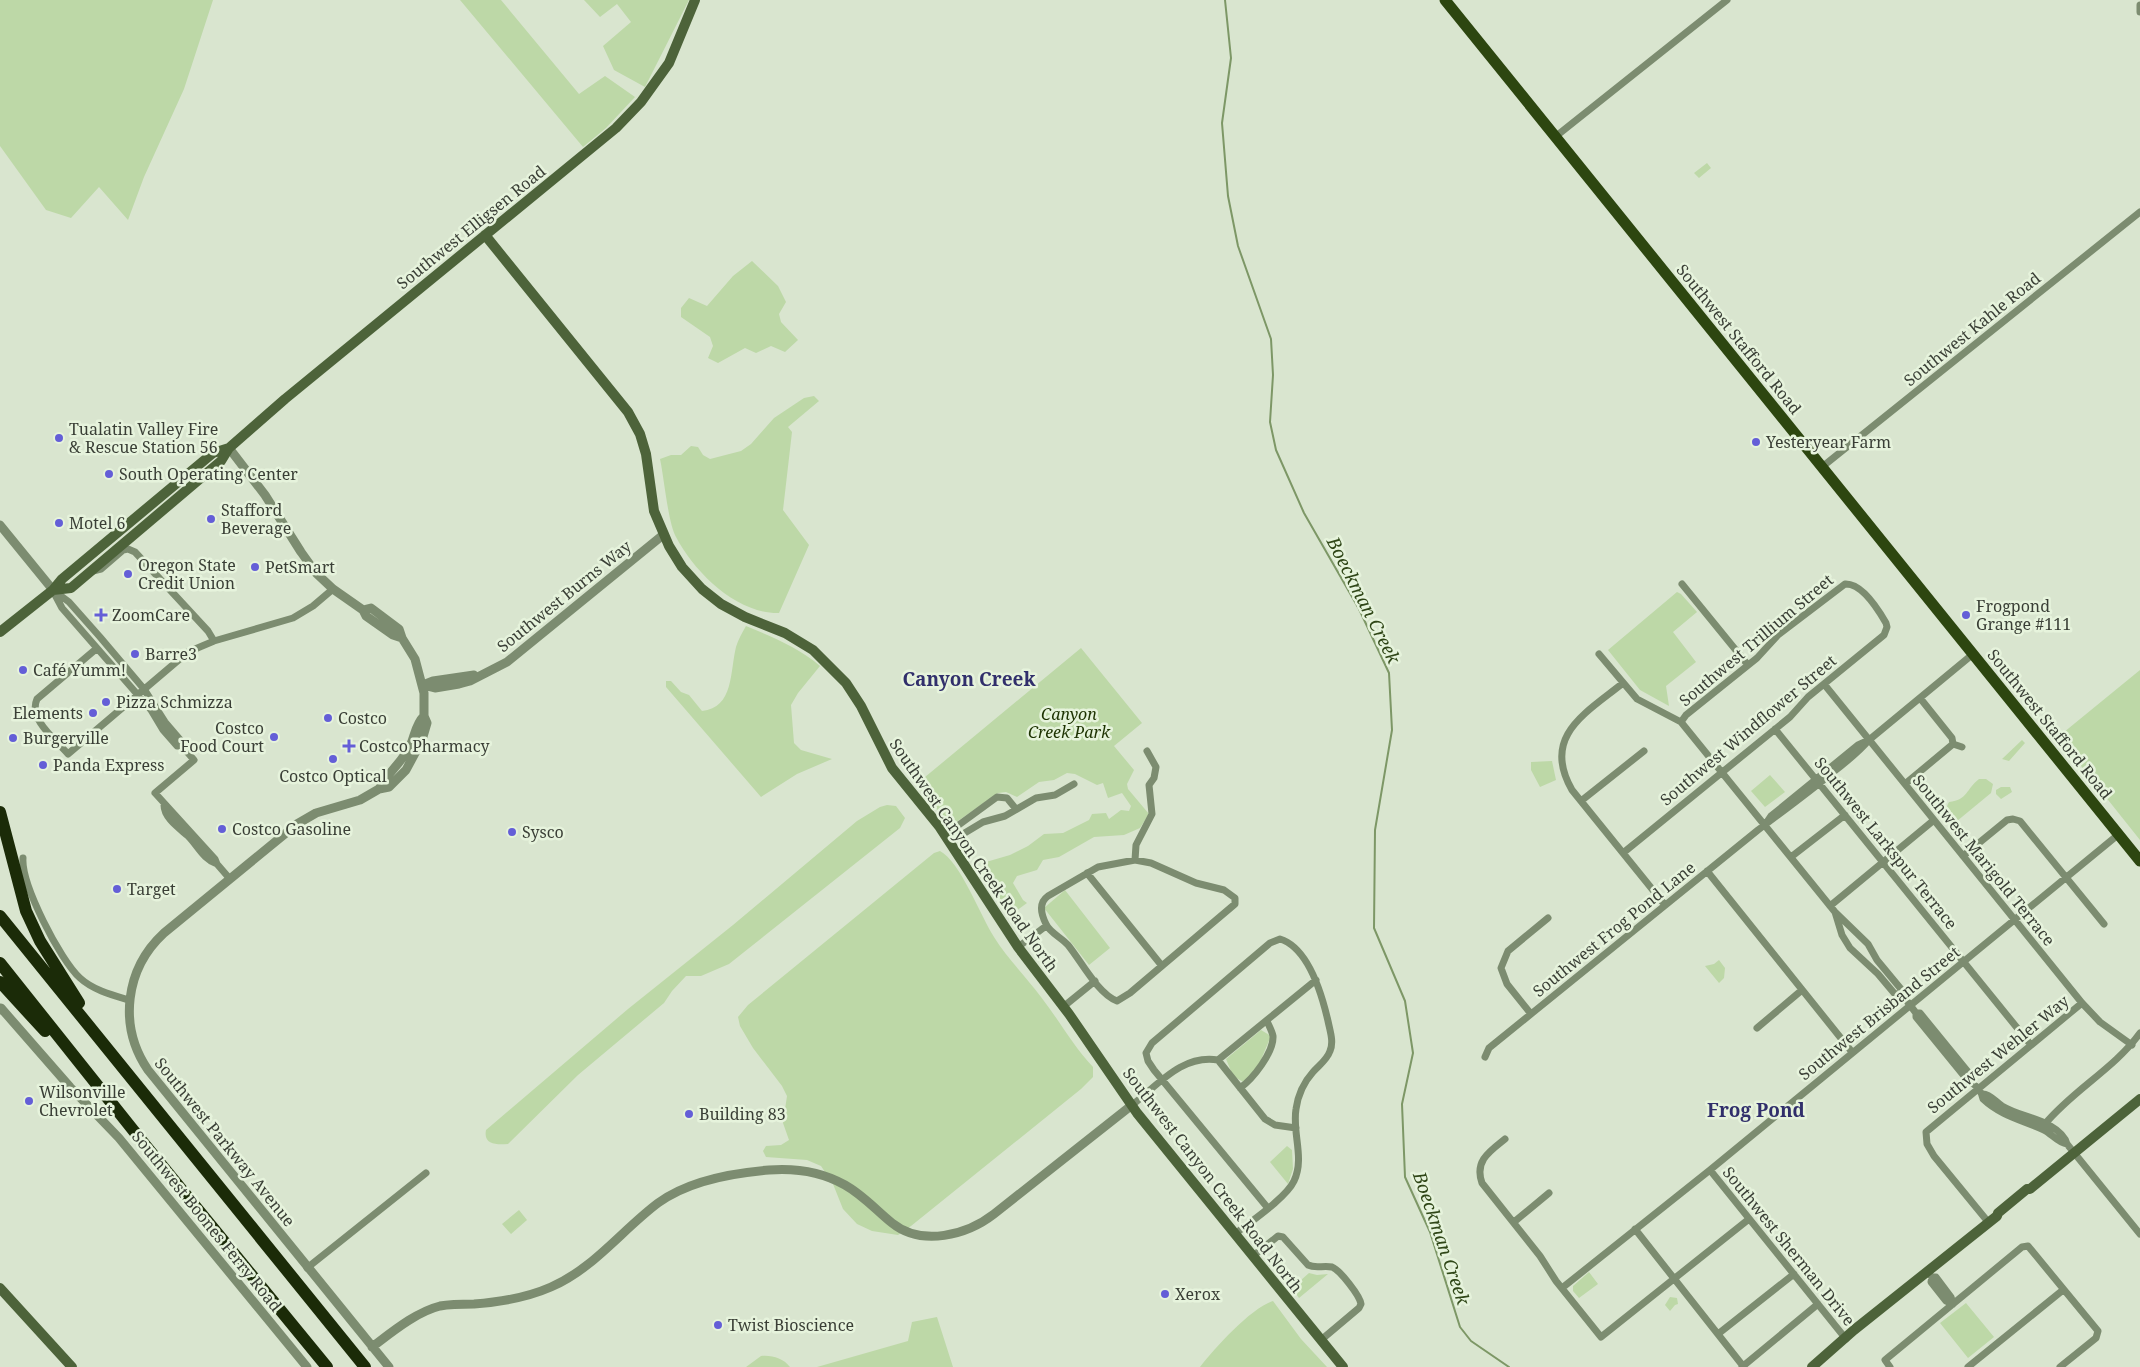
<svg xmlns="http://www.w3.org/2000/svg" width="2140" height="1367" viewBox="0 0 2140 1367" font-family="'Noto Serif',serif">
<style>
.green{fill:#bdd8a7}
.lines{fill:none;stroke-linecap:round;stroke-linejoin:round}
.stream{stroke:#7d9766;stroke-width:2}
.minor{stroke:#7c8c70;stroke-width:7}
.tertiary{stroke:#7c8c70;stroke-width:9}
.secondary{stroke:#4d633a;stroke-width:10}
.primary{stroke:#2d4610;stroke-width:11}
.motorway{stroke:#1b2b08;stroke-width:12}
.poi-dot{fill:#645ed7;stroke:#e6f3dc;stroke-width:2}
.labels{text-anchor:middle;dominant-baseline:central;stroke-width:5;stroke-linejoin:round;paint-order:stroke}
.street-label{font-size:16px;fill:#3a3f36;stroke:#e6f3dc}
.poi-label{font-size:16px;fill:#3a3f36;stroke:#e6f3dc;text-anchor:start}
.park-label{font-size:16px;font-style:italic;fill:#1c3201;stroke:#e6f3dc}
.water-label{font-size:18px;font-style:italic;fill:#2f4617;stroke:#e6f3dc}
.quarter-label{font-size:19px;font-weight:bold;fill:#312f6b;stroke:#e6f3dc}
</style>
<rect width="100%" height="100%" fill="#d9e5cf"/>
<path class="green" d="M 0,0 L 213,0 L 184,89 L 144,177 L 128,220 L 99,187 L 71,218 L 46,210 L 0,146 Z
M 460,0 L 501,0 L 579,94 L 605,76 L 635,97 L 606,128 L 583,147 Z
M 584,0 L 689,0 L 645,87 L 614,70 L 603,46 L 631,22 L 617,4 L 600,17 Z
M 1707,163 L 1711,168 L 1699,178 L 1694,173 Z
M 752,261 L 778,286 L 786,302 L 779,314 L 781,322 L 798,340 L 785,352 L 771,346 L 756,353 L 745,348 L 718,363 L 708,358 L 713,346 L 710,337 L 681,317 L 681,308 L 689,298 L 707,306 L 733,276 Z
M 814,396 L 819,401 L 788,427 L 792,432 L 783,510 L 809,545 L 779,613 C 737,614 695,573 676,537 C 668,523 664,477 660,459 L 671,455 L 681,455 L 691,446 L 698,447 L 703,455 L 710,459 L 741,451 L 751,444 L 774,418 L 804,398 Z
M 1677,592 L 1681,594 L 1697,612 L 1673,632 L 1696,662 L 1666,686 L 1669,706 L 1640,690 L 1608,650 Z
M 746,626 C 772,637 798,647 820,666 L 798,693 L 791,705 L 794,743 L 801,750 L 832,759 L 797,774 L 761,797 L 666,687 L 666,681 L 671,681 L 681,692 L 689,695 L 702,711 C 734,708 730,671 736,647 C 738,640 742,633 746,626 Z
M 1081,648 L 1142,723 L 1114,746 L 1134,770 L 1127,784 L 1128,789 L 1149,814 L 1140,828 L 1124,835 L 1094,837 L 1059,857 L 1043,860 L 1037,870 L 1017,876 L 1013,883 L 1023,900 L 1027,903 L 1008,917 L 980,871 L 983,870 L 986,862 L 1010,855 L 1028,846 L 1044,834 L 1063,833 L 1089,820 L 1092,814 L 1106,813 L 1109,819 L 1121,810 L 1129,811 L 1131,806 L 1122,793 L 1108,798 L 1103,783 L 1097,785 L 1075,774 L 1067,773 L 1054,780 L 1039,782 L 1017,797 L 1006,792 L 998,793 L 955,823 L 950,825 L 920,789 L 919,782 Z
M 2140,670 L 2140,840 L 2058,737 Z
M 2022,740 L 2025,743 L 2009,761 L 2002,759 Z
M 1552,761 L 1556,780 L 1540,787 L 1531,770 L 1531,762 Z
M 1770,775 L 1785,792 L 1765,807 L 1751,791 Z
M 1979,779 L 1986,779 L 1993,784 L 1991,793 L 1951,826 C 1947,819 1944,810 1949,802 C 1968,800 1966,789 1979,779 Z
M 2001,787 L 2010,787 L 2012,792 L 2001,799 L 1996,794 L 1996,790 Z
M 1944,803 L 1947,824 L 1936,811 L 1936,807 Z
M 887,805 L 896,806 L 905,818 L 900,828 L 729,964 L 701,976 L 686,976 L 672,991 L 664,1003 L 578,1075 L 508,1144 C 497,1145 483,1145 486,1130 L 628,1009 L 733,925 L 857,821 L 880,807 Z
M 940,851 C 960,861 981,917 994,937 C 1007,958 1026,977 1041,997 C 1059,1020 1073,1046 1093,1067 L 1093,1077 L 1081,1089 L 911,1226 L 898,1235 L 872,1231 L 857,1224 L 843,1209 L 833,1184 L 821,1166 L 807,1160 L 766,1157 L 763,1151 L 766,1146 L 781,1145 L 789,1140 L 783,1123 L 787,1096 L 782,1086 L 753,1048 L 740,1026 L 738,1017 L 748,1005 L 934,853 Z
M 1065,890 L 1110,948 L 1089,965 L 1044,908 Z
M 1719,960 L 1725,968 L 1724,978 L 1719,983 L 1705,966 L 1714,964 Z
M 1261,1030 L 1271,1036 L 1260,1062 L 1245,1083 L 1233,1076 L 1226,1059 Z
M 1287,1146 L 1292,1150 L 1293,1169 L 1288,1184 L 1270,1162 Z
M 519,1210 L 527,1220 L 511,1234 L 502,1224 Z
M 1589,1272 L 1598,1284 L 1579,1298 L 1573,1291 L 1573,1286 Z
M 1309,1273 L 1317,1275 L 1328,1274 L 1299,1298 L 1292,1288 Z
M 1670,1297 L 1677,1298 L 1678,1304 L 1675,1305 L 1670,1311 L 1665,1305 Z
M 1273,1301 L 1301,1339 L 1327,1367 L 1200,1367 C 1216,1347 1250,1309 1273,1301 Z
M 1966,1303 L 1994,1337 L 1968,1358 L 1940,1323 Z
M 937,1317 L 953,1367 L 817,1367 L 908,1341 L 912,1322 Z
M 761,1356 C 772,1355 783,1358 790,1367 L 746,1367 Z"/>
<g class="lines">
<path class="stream" d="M 1225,0 L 1231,58 L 1222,123 L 1228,196 L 1238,246 L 1271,339 L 1273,375 L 1270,422 L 1276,450 L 1304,513 L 1359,609 L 1389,673 L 1392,730 L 1375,830 L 1374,928 L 1405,1001 L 1413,1053 L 1402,1104 L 1405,1177 L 1430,1232 L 1460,1327 L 1471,1341 L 1509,1367"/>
<path class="minor" d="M 2140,5 L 2140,12
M 1555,137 L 1727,0
M 1822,467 L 2140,212
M 93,571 L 101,569 L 123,550 L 128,549 L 135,552 L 208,631 L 214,641
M 1682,584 L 1748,665
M 53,590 L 69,602 L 100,637 L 144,689 L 165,722 L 183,743 L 182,746 L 194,760 L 155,793 L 215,859 L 217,864 L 230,879
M 53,591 L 62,608 L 151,710 L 163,730 L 177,746 L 182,746
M 96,649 L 37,699 C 28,719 55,739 68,754 L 188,652 L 214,641 L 293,618 L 313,606 L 333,589
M 1599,654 L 1637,699 L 1681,722 L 1835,912 L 1868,944 L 1877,960 L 1901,989 L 1903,996 L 1916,1013 L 1916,1017 L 1969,1082 C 1976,1084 1982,1092 1983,1099 C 2001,1116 2022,1120 2044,1130 C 2052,1134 2058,1143 2067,1144
M 1623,683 C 1586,713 1541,736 1572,790 L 1665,905
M 1824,684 L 2082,1003 L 2100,1022 L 2132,1045
M 1775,729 L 2031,1045
M 1869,740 L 1973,654
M 1953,744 L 1962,747
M 1905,784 L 1953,744 L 1952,738 L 1920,698
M 1581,801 L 1644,751
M 164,805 C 164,818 179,828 188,836 C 198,846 203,859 217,864
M 963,834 L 983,822 L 1005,816 L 1036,798 L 1055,795 L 1074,784
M 945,835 L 997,797 L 1007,798 L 1016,809
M 1623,853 L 1790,717 L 1808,697 L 1884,635 L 1887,627 L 1886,623 C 1878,609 1862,583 1845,584 L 1778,635 L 1757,658 L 1686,715 L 1681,722
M 1963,856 L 2007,820 L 2013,819 L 2020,821 L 2104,924
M 1791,857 L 1845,815
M 23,858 C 21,884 60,960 80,978 C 93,990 112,995 129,1000
M 1135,860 L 1151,863 L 1196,883 L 1224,890 L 1235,898 L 1235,904 L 1130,993 L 1117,1001 C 1098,994 1081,961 1068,945 C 1062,938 1049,932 1046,924 C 1041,914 1038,903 1048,896 L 1098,867 Z
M 1135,860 L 1136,845 L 1152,814 L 1149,785 L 1154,778 L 1156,767 L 1147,751
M 1707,871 L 1852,1052
M 1087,873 L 1162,966
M 1830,906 L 1934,820
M 1835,912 L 1842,935 L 1850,948 L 1878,974 L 1894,993 L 1903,996
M 1018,947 L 1046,926
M 1063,1007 L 1095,981
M 1916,1013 L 1920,1013 L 1973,1078 L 1973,1083
M 1531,1014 L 1507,984 L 1501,968 L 1508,951 L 1548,918
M 1757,1028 L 1802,990
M 1485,1057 L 1489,1048 L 1758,830 C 1783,811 1808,793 1832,773 C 1845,763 1858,753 1869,740 L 1858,745 L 1771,816 L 1765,825
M 1218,1060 L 1316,980
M 1218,1060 L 1265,1119 L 1275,1125 L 1296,1128
M 1240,1088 C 1253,1079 1274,1052 1273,1036 C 1272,1031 1269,1026 1267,1021
M 1983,1094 C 1990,1094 1996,1102 2002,1106 C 2017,1115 2034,1117 2049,1125 C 2056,1129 2065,1136 2067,1144 L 2140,1234
M 1132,1105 C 1158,1085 1182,1054 1218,1060
M 2045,1124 C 2073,1090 2114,1069 2140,1033
M 1505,1139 C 1490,1151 1474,1161 1482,1183 L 1540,1256 L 1556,1281 L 1601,1337 L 1749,1219
M 1710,1170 L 1846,1339
M 1514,1222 L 1549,1193
M 1989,1223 L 1934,1156 L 1927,1144 L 1926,1132 L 2082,1003
M 1635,1229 L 1743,1366
M 1235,1234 C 1250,1222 1286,1198 1294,1181 C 1305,1158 1292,1133 1296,1109 C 1298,1095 1304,1082 1313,1072 C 1319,1065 1327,1060 1330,1051 C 1334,1042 1330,1031 1328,1021 C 1322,995 1309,948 1280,939 L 1270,943 L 1152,1043 L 1146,1053 L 1148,1061 L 1154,1070 L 1267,1207
M 1253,1256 L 1278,1236 L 1283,1237 L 1308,1265 C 1316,1269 1323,1265 1332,1267 C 1340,1270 1360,1296 1361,1304 L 1359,1308 L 1321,1340
M 307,1268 L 426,1173
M 1928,1273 L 1932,1277 L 1936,1277 L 1951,1297 L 1953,1304
M 1932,1277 L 1931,1282 L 1946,1301 L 1953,1304
M 1562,1288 L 1710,1170 L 2119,834
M 1718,1334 L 1794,1274
M 1742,1367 L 1818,1304
M 1890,1367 L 1885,1360 L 2022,1247 L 2028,1246 L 2098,1331 L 2096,1338 L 2060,1367
M 1968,1367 L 2063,1290"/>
<path class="tertiary" d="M 229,448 L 265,495 L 301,552 L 316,573 L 333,589 L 363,610 L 366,616 L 393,635 L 402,638
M 0,525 L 53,590
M 363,610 L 371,608 L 399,629 L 402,638 L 415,659 L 424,693 L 424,716 L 427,723 L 422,740 L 406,770 L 389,787 L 379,789 L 360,800 L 316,813 L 297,824 L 164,933 C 125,969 118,1026 148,1070 L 389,1367
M 423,685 L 435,688 L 459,684 L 470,681 L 507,662 L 663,535
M 423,685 L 433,681 L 474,675
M 379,789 C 387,773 403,762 411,744 C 415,734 416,724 424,716
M 0,1010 L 1,1008 L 70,1087 L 119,1138 L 307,1367
M 372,1347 C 392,1332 416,1312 440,1306 C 451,1304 463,1304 474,1304 C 501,1302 526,1298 551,1287 C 593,1269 622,1230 658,1203 C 688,1181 732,1173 769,1170 C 795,1168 822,1172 845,1185 C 863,1195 877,1211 892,1223 C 922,1247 967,1235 994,1214 L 1132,1105"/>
<path class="secondary" d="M 485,235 L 628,412 L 640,434 L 646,454 L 654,511 L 669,546 L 682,567 L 702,589 L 721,604 L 745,617 L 785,633 L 813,650 L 846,683 L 861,706 L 892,768 L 939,826 L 1018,947 L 1069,1014 L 1137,1113 L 1343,1367
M 53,590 L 71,588 L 221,461 L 229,448 L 285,399 L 616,128 L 641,102 L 669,63 L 695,0
M 0,632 L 53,590 L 62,579 L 213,453 L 229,448
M 0,1288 L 72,1367
M 1812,1367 L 1854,1330 L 1997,1216 L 1998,1213 L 2027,1189 L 2030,1189 L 2140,1099"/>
<path class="primary" d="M 1445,0 L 2140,861"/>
<path class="motorway" d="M 0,812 L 26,911 L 40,941 L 79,1003
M 0,916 L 365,1367
M 0,963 L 141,1140 L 327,1367
M 0,982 L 45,1031"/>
</g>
<g class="poi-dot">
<circle cx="59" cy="438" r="5"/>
<circle cx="1756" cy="442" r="5"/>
<circle cx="109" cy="474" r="5"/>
<circle cx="211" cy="519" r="5"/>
<circle cx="59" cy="523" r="5"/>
<circle cx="255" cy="567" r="5"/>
<circle cx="128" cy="574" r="5"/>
<path d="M98.5 607.5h5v5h5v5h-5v5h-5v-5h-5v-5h5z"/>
<circle cx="1966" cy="615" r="5"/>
<circle cx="135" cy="654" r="5"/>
<circle cx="23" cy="670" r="5"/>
<circle cx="106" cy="702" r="5"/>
<circle cx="93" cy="713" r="5"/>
<circle cx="328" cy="718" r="5"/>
<circle cx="274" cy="737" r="5"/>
<circle cx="13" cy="738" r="5"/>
<path d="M346.5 738.5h5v5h5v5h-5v5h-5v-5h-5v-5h5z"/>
<circle cx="333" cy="759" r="5"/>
<circle cx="43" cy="765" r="5"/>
<circle cx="222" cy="829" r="5"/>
<circle cx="512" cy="832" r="5"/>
<circle cx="117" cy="889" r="5"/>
<circle cx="29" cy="1101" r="5"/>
<circle cx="689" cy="1114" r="5"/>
<circle cx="1165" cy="1294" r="5"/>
<circle cx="718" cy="1325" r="5"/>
</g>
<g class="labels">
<g class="street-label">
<text transform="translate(471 227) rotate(-39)">Southwest Elligsen Road</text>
<text transform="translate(1972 329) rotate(-39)">Southwest Kahle Road</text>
<text transform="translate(1739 339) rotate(51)">Southwest Stafford Road</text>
<text transform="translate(564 596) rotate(-39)">Southwest Burns Way</text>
<text transform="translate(1756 640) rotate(-40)">Southwest Trillium Street</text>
<text transform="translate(2050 724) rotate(51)">Southwest Stafford Road</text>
<text transform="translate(1748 730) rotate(-40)">Southwest Windflower Street</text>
<text transform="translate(1886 843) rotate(51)">Southwest Larkspur Terrace</text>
<text transform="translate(974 855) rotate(55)">Southwest Canyon Creek Road North</text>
<text transform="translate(1984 860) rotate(51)">Southwest Marigold Terrace</text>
<text transform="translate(1614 929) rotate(-39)">Southwest Frog Pond Lane</text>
<text transform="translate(1879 1013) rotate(-39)">Southwest Brisband Street</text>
<text transform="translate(1998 1054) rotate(-39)">Southwest Wehler Way</text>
<text transform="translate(225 1142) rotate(51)">Southwest Parkway Avenue</text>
<text transform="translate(1213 1180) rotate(52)">Southwest Canyon Creek Road North</text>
<text transform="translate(207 1221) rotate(51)">Southwest Boones Ferry Road</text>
<text transform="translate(1789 1246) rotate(51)">Southwest Sherman Drive</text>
</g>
<g class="poi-label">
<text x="69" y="429">Tualatin Valley Fire<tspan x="69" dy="18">&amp; Rescue Station 56</tspan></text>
<text x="1766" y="442">Yesteryear Farm</text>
<text x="119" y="474">South Operating Center</text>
<text x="221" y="510">Stafford<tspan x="221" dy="18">Beverage</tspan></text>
<text x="69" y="523">Motel 6</text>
<text x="138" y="565">Oregon State<tspan x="138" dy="18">Credit Union</tspan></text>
<text x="265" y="567">PetSmart</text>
<text x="1976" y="606">Frogpond<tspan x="1976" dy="18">Grange #111</tspan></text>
<text x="112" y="615">ZoomCare</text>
<text x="145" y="654">Barre3</text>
<text x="33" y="670">Café Yumm!</text>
<text x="116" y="702">Pizza Schmizza</text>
<text x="83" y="713" text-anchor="end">Elements</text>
<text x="338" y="718">Costco</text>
<text x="264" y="728" text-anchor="end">Costco<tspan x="264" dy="18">Food Court</tspan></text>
<text x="23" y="738">Burgerville</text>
<text x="359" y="746">Costco Pharmacy</text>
<text x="53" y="765">Panda Express</text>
<text x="333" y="776" text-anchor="middle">Costco Optical</text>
<text x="232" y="829">Costco Gasoline</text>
<text x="522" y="832">Sysco</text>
<text x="127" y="889">Target</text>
<text x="39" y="1092">Wilsonville<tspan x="39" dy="18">Chevrolet</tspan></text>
<text x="699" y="1114">Building 83</text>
<text x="1175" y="1294">Xerox</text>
<text x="728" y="1325">Twist Bioscience</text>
</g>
<g class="park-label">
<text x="1069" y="714">Canyon<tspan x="1069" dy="18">Creek Park</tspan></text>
</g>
<g class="water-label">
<text transform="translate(1364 600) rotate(63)">Boeckman Creek</text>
<text transform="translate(1442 1238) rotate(71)">Boeckman Creek</text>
</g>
<g class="quarter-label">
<text x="969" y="679">Canyon Creek</text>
<text x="1756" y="1110">Frog Pond</text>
</g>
</g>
</svg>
